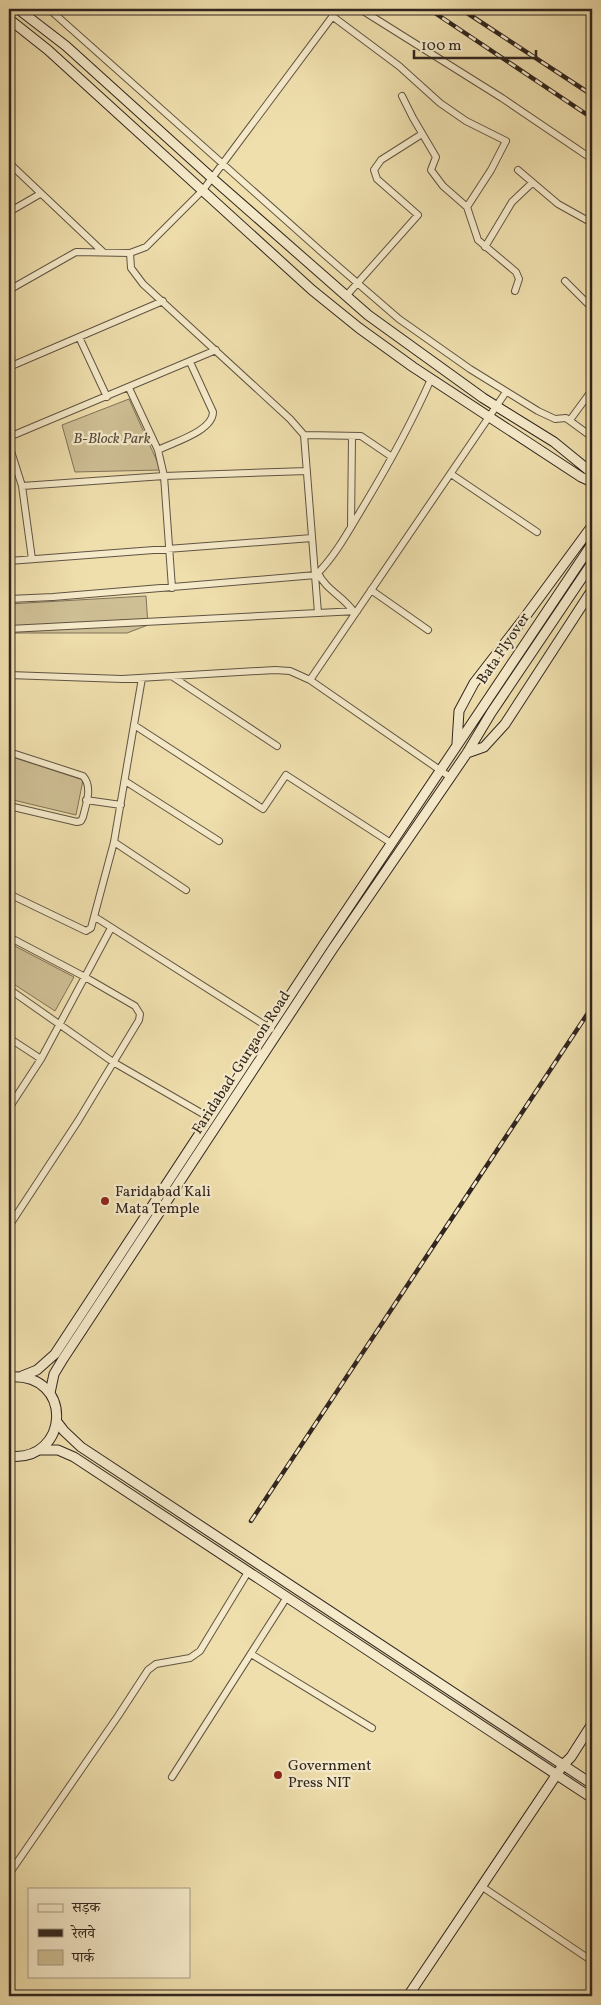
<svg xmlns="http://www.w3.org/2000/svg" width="601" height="2005" viewBox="0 0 601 2005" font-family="Vollkorn,'Noto Serif Devanagari',serif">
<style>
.green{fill:#cfbf95;stroke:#80725a}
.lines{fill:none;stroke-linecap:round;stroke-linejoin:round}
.street-casing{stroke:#605442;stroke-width:8}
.secondary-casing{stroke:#30251f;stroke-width:11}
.street{stroke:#f5eaca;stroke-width:6}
.secondary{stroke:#f5eaca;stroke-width:9}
.rail-casing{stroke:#30251f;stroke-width:4.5}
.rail{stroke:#f5eaca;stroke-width:2.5;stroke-dasharray:8;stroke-linecap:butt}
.poi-dot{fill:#8f2418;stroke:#f5eaca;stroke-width:2}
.labels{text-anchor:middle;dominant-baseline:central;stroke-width:4.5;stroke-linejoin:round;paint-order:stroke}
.park-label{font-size:15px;font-style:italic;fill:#584c3c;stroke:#f5eaca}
.street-label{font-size:15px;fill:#30251f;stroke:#f5eaca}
.poi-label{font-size:15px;fill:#30251f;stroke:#f5eaca;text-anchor:start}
</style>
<rect width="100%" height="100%" fill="#efdfad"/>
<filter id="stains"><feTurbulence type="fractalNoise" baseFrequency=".004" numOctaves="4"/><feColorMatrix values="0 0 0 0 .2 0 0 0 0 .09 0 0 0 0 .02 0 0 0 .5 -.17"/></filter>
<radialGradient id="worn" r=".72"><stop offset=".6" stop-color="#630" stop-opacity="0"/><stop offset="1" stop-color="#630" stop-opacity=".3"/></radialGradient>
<path class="green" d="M 129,399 L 161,470 L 75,472 L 62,425 Z
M 146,596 L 148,625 L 127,633 L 9,633 L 9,604 Z
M 9,756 L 83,780 L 76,815 L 9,799 Z
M 9,943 L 74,977 L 55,1011 L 9,981 Z"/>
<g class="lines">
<defs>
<path id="street" d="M 49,9 L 325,255 L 399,319 L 470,369 L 538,411 L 555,419 L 566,418 L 592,437
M 360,9 L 502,98 L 592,159
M 332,16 L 399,66 L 440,103 L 466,121 L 506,141 L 491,170 L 467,207 L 478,240 L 516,272 L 519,279 L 515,291
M 402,96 L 413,118 L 436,157 L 431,170 L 443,186 L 467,207
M 9,163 L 103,252
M 518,170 L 558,204 L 592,223
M 9,212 L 40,194
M 485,247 L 512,202 L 532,183
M 130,253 L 131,268 L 143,284 L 290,419 L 304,435 L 318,613
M 565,281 L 592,308
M 9,290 L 76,252 L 130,253 L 146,247 L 203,190 L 338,9
M 346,296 L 418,215 L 377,179 L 374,170 L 381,160 L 422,134
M 79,337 L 107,397
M 9,367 L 163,301
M 129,388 L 158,450 L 164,476 L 172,588
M 570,420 L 592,390
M 304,435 L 361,436 L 392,457
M 9,437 L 216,350
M 9,445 L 22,486 L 32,559
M 158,450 C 174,442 213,431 213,412 L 190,362
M 451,474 L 537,532
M 22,486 L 164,476 L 307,471
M 351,527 L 352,436
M 9,561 L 312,538
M 318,573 C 326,590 343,596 354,612
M 371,590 L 428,630
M 9,599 L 53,597 L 316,575 C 337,554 350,528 366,502 C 390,462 412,422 431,379
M 9,629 L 357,611
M 9,675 L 122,679 L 275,670 L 290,671 L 310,680 L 450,777
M 173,677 L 277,746
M 310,680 L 506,392
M 134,725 L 263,809 L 286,775 L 391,843
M 9,752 L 83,776 C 93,787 86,804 83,817 L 81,821 L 77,822 L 9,806
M 125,781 L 219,841
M 86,800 L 121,805
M 114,842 L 186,890
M 9,894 L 86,931 L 91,928 L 114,842 L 142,678
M 95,917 L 271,1029
M 9,937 L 85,977 L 135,1006 L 140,1014 L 139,1020 L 78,1121 L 9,1226
M 9,989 L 113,1062 L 210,1118
M 9,1038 L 41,1059
M 9,1108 L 41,1059 L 111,928
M 251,1654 L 372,1728
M 172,1777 L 287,1597
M 9,1874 L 118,1716 L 148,1670 L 156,1664 L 190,1658 L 200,1651 L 248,1572
M 481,1886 L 592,1961"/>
<path id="secondary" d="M 18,9 L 66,46 L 212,178 L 368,315 L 483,398 L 554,442 L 592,473
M 9,19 L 48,50 L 312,290 L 359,328 L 413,367 L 581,477 L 592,482
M 457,743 L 459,711 L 474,683 L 525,617 L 592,526
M 467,753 L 484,747 L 505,724 L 592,590
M 22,1376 L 37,1370 L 55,1354 L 324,944 L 592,544
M 9,1377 C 75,1372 70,1463 9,1456
M 50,1393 L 54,1374 L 63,1359 L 332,950 L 467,753 L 491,713 L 592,563
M 57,1422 L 64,1431 L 81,1447 L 592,1784
M 40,1450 L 58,1450 L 74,1457 L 592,1798
M 408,1996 L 563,1765 L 571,1757 L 592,1724"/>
</defs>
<use href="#street" class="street-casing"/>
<use href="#secondary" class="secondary-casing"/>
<use href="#street" class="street"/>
<use href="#secondary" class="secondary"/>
<defs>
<path id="rail" d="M 429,9 L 592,118
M 461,9 L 592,95
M 251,1521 L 592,1007"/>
</defs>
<use href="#rail" class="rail-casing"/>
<use href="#rail" class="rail"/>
</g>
<g class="poi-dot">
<circle cx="105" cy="1201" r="5"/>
<circle cx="278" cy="1775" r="5"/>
</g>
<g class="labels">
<g class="park-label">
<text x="112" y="439">B-Block Park</text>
</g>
<g class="street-label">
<text transform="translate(504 649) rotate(-56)">Bata Flyover</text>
<text transform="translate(242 1063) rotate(-57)">Faridabad-Gurgaon Road</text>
</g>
<g class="poi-label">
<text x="115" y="1192">Faridabad Kali<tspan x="115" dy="17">Mata Temple</tspan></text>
<text x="288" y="1766">Government<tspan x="288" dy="17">Press NIT</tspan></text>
</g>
</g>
<rect width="601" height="2005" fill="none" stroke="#efdfad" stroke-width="30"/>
<rect x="10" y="10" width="581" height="1985" fill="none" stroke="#30251f" stroke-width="2.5"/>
<rect x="15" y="15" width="571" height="1975" fill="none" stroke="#30251f"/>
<rect x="28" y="1888" width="162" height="90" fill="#f5eaca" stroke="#a69b86"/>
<rect x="38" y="1904" width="25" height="8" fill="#f5eaca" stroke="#a69b86"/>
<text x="72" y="1912" font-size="15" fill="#30251f">सड़क</text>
<rect x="38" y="1929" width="25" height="8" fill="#30251f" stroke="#a69b86"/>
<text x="72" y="1938" font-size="15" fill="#30251f">रेलवे</text>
<rect x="38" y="1950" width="25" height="15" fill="#cfbf95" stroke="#a69b86"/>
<text x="72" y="1962" font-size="15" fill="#30251f">पार्क</text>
<path d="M414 50v8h122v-8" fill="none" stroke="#30251f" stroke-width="2.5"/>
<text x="421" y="50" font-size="15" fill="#30251f" stroke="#f5eaca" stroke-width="4" paint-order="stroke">100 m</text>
<rect width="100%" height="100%" filter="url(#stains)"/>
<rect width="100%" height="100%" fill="url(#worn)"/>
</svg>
